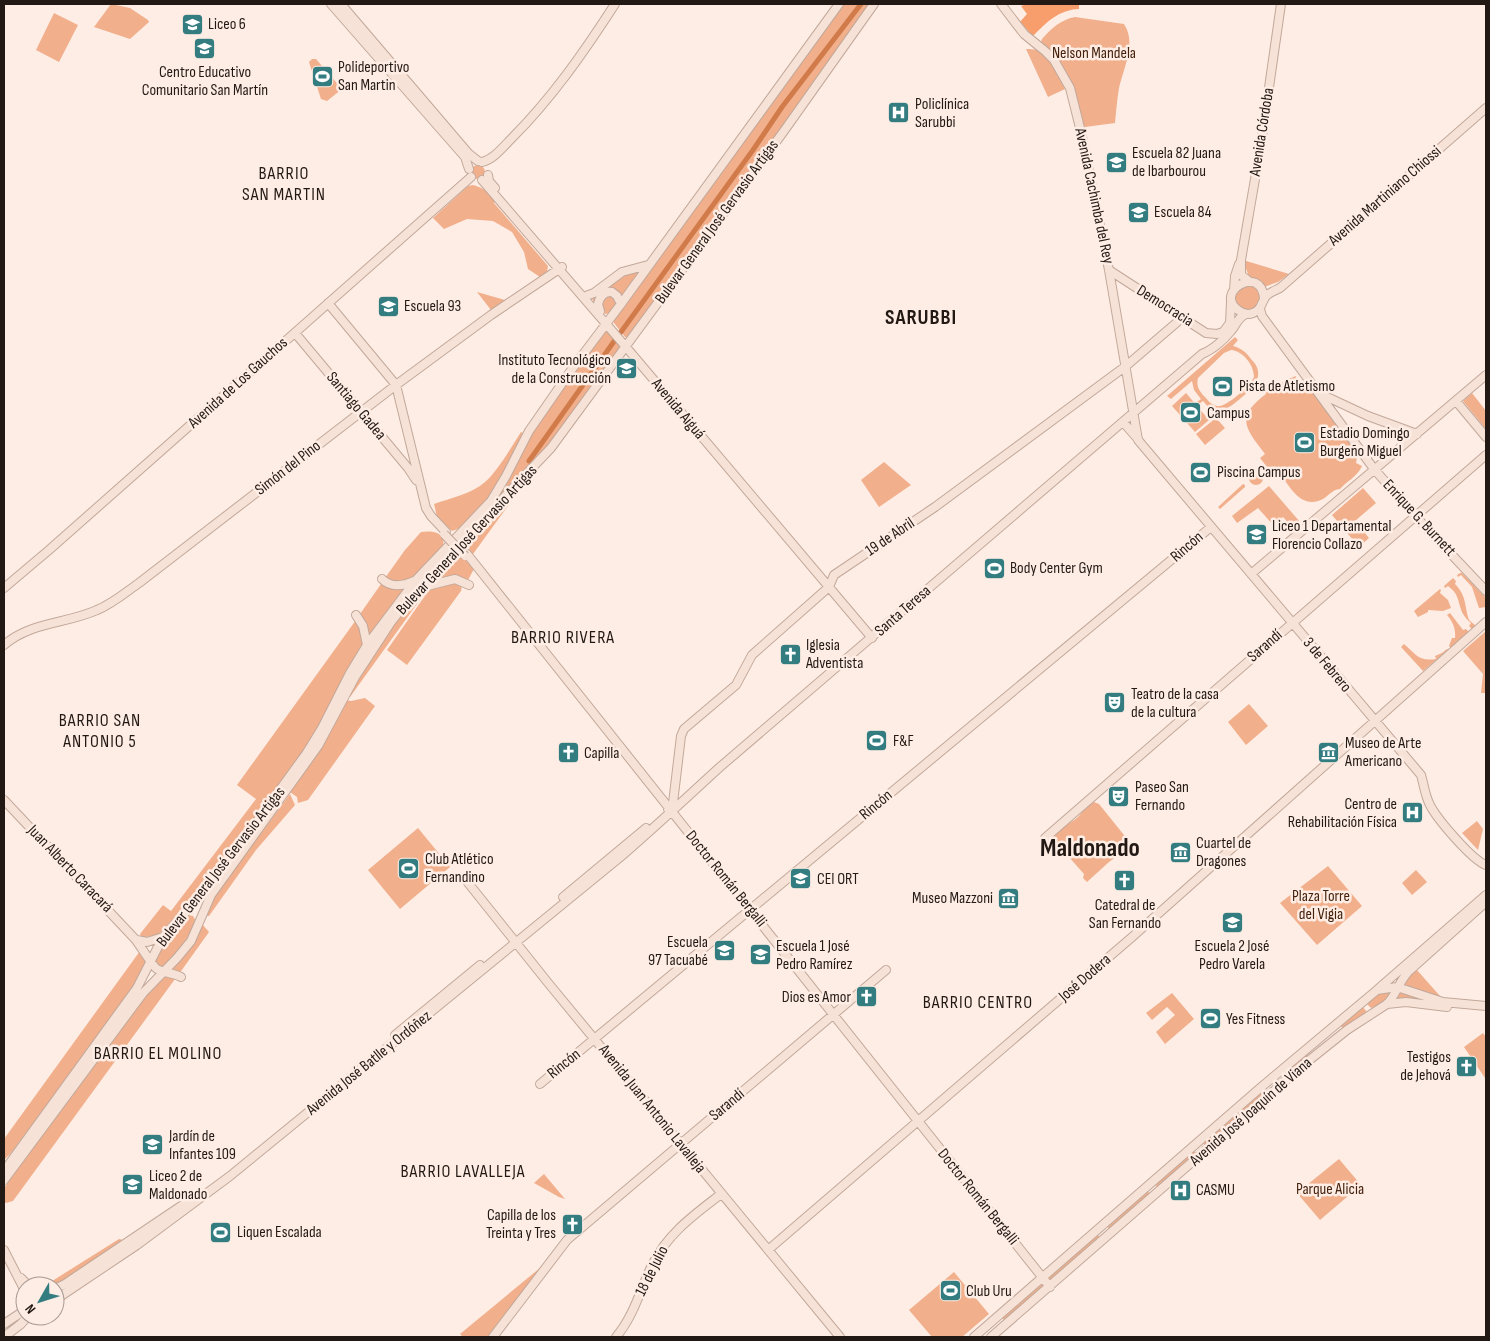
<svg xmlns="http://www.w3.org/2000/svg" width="1490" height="1341" viewBox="0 0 1490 1341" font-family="'Sofia Sans Condensed',sans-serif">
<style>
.green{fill:#f1af8c;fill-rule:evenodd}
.forest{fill:#f79e6c}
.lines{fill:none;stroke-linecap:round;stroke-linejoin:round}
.canal{stroke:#d17b4a;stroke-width:5}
.secondary-casing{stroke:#c2a89a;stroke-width:10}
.secondary{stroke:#f6e2d7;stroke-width:8}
.secondary-bridge-casing{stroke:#c2a89a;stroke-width:10;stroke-linecap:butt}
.secondary-bridge{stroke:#f6e2d7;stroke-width:8}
.labels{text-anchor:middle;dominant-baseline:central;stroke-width:5;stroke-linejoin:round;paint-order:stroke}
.poi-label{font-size:16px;fill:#231914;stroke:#feede4;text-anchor:start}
.park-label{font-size:16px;fill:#45220d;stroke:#feede4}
.street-label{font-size:16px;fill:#231914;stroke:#feede4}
.neighbourhood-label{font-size:18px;letter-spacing:1px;fill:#231914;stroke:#feede4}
.district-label{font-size:21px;font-weight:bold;letter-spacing:1px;fill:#231914;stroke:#feede4}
.town-label{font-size:26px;font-weight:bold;fill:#231914;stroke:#feede4}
</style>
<rect width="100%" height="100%" fill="#feede4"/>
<path class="green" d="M 111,4 L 130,8 L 148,20 L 149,22 L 130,39 L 94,27 Z
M 841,4 L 871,4 L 629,337 L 625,337 L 614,323 L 613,320 L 760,120 L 784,83 Z
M 54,13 L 78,25 L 59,62 L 36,50 Z
M 1075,17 L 1124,24 C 1137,43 1123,69 1119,88 C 1117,100 1116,112 1115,123 L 1085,127 L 1083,125 C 1074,86 1072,71 1041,42 L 1042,39 C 1052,28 1060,20 1075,17 Z
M 1026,49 C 1029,49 1034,49 1038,50 C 1049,55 1060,78 1065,89 L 1048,97 Z
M 312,59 L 316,59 L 342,89 L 327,101 L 321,99 L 309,62 Z
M471 172a7 7 0 1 1 14 0a7 7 0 1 1-14 0Z
M 473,185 C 482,187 490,193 495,201 L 494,203 L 548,266 L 547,272 L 540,277 L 528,269 L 524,252 L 512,232 L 493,221 L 467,219 L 444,229 L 433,218 L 468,186 Z
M 1243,260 L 1289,274 L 1278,282 L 1264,287 L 1249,277 Z
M 640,270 L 621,297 C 617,291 612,287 605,289 L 596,304 L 592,299 L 592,297 L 620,275 Z
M 1250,282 L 1264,294 L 1256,312 L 1243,313 L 1232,296 Z
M 477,292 L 505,300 L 491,310 Z
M 612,294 L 617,301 L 610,313 L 605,314 L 601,307 L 602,298 Z
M 605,330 L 614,336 L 619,343 L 619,350 L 548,448 L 532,466 L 485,512 L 541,416 Z
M 1235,337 L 1238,340 L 1233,346 C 1241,348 1246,352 1251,359 C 1256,364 1259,369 1258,376 C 1257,386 1229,411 1219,411 C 1212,411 1207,406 1203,401 L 1199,404 L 1197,402 L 1201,399 L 1194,390 L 1192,381 L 1171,399 L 1167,396 ZM 1231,350 C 1243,351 1254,365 1254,377 C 1250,386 1226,408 1217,406 C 1211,405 1208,400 1204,396 C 1199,390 1196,386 1198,378 L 1224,353 Z
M 1296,376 L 1297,383 L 1302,384 L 1308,388 L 1310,387 L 1356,449 L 1354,450 L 1357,458 L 1356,463 L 1362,466 C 1358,476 1346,482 1340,489 C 1334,489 1329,495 1323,499 C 1302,510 1290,488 1280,473 L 1275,477 L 1260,458 L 1265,454 C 1245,428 1235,417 1266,394 L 1264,391 L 1272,384 L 1275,388 L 1286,380 Z
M 1186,393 L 1209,420 L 1195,432 L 1172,406 Z
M 1472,393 L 1486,411 L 1485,428 L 1463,401 Z
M 1216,418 L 1225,428 L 1205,445 L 1196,434 Z
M 521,432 L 525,434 C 512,460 482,524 452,531 L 437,517 L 434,504 C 451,498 471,494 485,482 C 497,472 512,446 521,432 Z
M 884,462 L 911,485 L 879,507 L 861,480 Z
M1249 478a7 7 0 1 1 14 0a7 7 0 1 1-14 0Z
M 529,477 L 473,554 L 469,550 L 472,535 Z
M 1243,484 L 1245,485 L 1245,487 L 1220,509 L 1218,507 Z
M 1269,486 L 1300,522 L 1293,528 L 1283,517 L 1273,525 L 1258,508 L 1237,523 L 1232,516 Z
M 1363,488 L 1376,503 L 1355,521 L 1369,538 L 1359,547 L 1332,515 Z
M 421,532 C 430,531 437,531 444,538 L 443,545 L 444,547 C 428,564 411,590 385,578 L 405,550 Z
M 457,551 L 474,569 L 468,580 L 458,577 L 428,582 Z
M 1460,573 L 1462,573 L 1486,598 L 1486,607 L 1479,608 L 1472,587 L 1461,575 L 1458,577 L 1457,575 Z
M 1453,578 L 1456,581 L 1455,584 C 1467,597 1464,604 1469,620 L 1476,626 L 1472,629 L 1469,626 L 1471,623 C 1468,621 1465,617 1463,614 C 1457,601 1460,595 1448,586 L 1445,588 L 1444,586 Z
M 454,583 L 462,585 L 461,591 L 407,665 L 387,650 L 429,590 Z
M 381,584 L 408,586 L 369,639 L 360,614 Z
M 1440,589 L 1441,590 L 1440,593 L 1448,600 L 1451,608 L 1443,611 L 1428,610 L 1428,612 L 1418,617 L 1414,611 Z
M 427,590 L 350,697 L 347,697 L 381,640 L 418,592 Z
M 1450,613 L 1463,630 L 1466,629 L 1469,632 L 1451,648 L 1449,646 L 1452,638 L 1455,638 C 1456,629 1453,622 1447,615 Z
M 356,620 L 359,622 L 364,645 L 320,726 L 292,769 L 211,881 L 159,934 L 142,938 L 140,934 L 163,905 L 171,911 L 256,799 L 237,785 Z
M 1486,631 L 1486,693 L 1481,693 L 1483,674 L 1463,651 Z
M 1404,644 C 1415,653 1418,662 1436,659 L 1435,656 L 1442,653 L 1447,649 L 1448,650 L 1423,671 L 1401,647 Z
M 365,698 L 375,706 L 308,800 L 298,803 L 297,797 L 290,792 L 317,752 L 345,700 L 351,701 Z
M 1249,704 L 1268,726 L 1246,745 L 1228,722 Z
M 290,794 L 295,805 L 256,850 L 209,916 L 207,916 L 215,895 Z
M 1094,802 L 1099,804 L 1128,840 L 1128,848 L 1109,862 L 1087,882 L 1083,878 L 1084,874 L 1061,848 L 1056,848 L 1052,839 C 1056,829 1071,824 1079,816 C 1084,810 1087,804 1094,802 Z
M 1477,821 L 1483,829 L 1478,850 L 1462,833 Z
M 418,828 L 450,867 L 400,909 L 368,870 Z
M 1328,866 L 1362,906 L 1317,945 L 1280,903 Z
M 1416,870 L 1427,882 L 1412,895 L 1402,883 Z
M 188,915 L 193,916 L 196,921 C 188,940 177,953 162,968 L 156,964 L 154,960 L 167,938 Z
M 202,924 L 209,932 L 179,974 L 171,970 L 193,944 Z
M 140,951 L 147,962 L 132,990 L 11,1153 L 4,1160 L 4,1139 Z
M 1416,969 L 1440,996 L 1439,997 L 1402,986 L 1407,976 Z
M 166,975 L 174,976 L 175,979 L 13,1201 L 6,1203 L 4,1202 L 4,1188 L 74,1090 L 151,988 Z
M 1392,991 C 1387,999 1381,1005 1371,1008 L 1365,1002 L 1378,993 Z
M 1399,991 L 1441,1003 L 1394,1000 Z
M 1172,993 L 1194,1019 L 1165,1044 L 1156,1032 L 1175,1015 L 1167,1007 L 1152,1020 L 1146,1013 Z
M 1361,1005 L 1367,1012 L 1342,1029 L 1342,1027 L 1338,1025 Z
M 1483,1033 L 1486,1037 L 1485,1078 L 1464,1047 Z
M 1309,1051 C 1307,1059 1291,1073 1284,1078 L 1282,1077 L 1281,1074 Z
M 1259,1092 L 1265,1095 L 1206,1146 L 1204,1145 L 1203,1142 Z
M 1194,1151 L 1197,1154 L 1157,1188 L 1156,1185 C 1169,1173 1180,1161 1194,1151 Z
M 1339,1159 L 1361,1185 L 1320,1220 L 1297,1193 Z
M 544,1174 L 565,1199 L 559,1197 L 534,1183 Z
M 1145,1191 L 1148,1191 L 1150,1195 L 1109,1229 L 1107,1225 Z
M 1097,1234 L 1100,1237 L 1050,1282 L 1045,1278 Z
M 119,1239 L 123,1240 L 122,1243 L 55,1286 L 49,1283 Z
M 552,1258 L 490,1337 L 463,1337 L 460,1334 Z
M 954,1272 L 989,1314 L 962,1337 L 932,1337 L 909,1310 Z
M 1042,1281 L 1047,1285 L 1006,1320 L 1003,1319 L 1002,1317 Z"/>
<path class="forest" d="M 1027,4 L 1079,4 L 1079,9 C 1058,10 1047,22 1033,36 L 1020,22 L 1027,14 L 1021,6 Z"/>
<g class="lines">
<path class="canal" d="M 621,332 L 753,150 L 782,107 L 861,4
M 529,461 L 615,340"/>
<defs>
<path id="secondary" d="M 331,4 L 465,157 L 469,169
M 341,4 L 469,154 L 478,161
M 1001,4 L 1024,34 L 1045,51 L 1054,60 L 1070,88 L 1081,132 L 1109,270 L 1138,440 L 1421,775 C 1424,785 1425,796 1430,805 C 1437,819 1472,860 1486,865
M 482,162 C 494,159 503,147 512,138 C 552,98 584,52 615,4
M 488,175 L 489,181 L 495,188
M 482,180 L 626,347 L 872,638
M 1109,270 L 1206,333 L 1217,334 L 1223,332
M 1250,282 L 1241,275 L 1241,260 L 1260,150 L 1281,4
M 1234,290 L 1235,276 L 1239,264
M 586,296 L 594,293 L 622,272 L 648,265
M 1264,299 C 1262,263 1213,292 1238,310 C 1243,314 1248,315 1253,313 C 1263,309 1261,301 1267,295 C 1271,292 1276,290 1280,288 L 1486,108
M 328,303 L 396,385 L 426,508 L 431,516 L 446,532
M 1260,309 L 1262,316 L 1374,469 L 1418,519 L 1486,591
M 600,311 L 598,304 C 600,296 604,291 612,292 L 617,296 L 621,304
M 1224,331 L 1230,323 L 1231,302
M 295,333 L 408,468 L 416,480
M 1323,395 L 1368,416 L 1417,434
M 1456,401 L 1486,437
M 1123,422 L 1138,439
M 467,554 L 1050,1287
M 1251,574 L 1486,375
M 382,579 C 391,588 403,586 414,581
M 4,588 L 49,550 L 471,177
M 419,588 L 455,579 L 469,585
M 356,615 L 363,626 L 367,645
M 4,645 C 30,622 66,624 97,610 C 112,604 126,592 139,583 L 396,385 L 491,315 L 562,267
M 4,800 L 135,939 C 140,945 153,967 157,969 C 165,973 173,973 181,977
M 668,809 L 673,803 L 681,736 L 684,729 L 736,685 L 752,655 L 829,587 L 834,575 L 935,507 L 1126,366 L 1182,318
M 1045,838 L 1486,455
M 465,879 L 549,984 L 840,1337
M 563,897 L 646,828
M 137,940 L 147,942 L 163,937
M 1378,989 L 1486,895
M 1387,1004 L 1406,1002 L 1447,1007
M 395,1035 L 480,965
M 540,1084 L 1211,527
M 4,1171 L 137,988 L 163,937 L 213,882 L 306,754 L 322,728 L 350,673 L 367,645 L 416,580 L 491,501 L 506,476 L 529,431 L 572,369 L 621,304 L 839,4
M 4,1180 L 143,993 L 177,958 L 191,941 L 211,895 L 318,746 L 355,677 L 391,622 L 417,589 L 551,448 L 784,131 L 874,4
M 4,1250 L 25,1291
M 768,1250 L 1131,938 L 1486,622
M 21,1278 L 28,1285 L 36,1286
M 55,1289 L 65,1284 L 193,1198
M 55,1300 L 137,1245 L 230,1176 L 618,859 C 653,829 686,798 720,767 L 1202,354 C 1212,350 1224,340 1231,331 C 1237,324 1237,318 1246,314
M 4,1324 L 25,1310
M 4,1337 L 21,1324 L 28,1316
M 493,1337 L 567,1240 L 886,970
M 616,1337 C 634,1316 640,1290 652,1265 C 668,1233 694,1215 721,1194
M 974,1337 L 1259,1089 L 1377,990 L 1397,987 L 1443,1002 L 1486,1006
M 991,1337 L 1307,1062 L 1347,1030 L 1387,1004 C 1397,994 1399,981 1409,971 L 1486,902"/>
</defs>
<use href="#secondary" class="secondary-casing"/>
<use href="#secondary" class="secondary"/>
<defs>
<path id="secondary-bridge" d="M 444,534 L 465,556"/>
</defs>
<use href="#secondary-bridge" class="secondary-bridge-casing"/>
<use href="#secondary-bridge" class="secondary-bridge"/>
</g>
<defs>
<symbol id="school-square" viewBox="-11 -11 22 22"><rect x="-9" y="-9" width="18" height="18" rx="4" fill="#337c80" stroke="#feede4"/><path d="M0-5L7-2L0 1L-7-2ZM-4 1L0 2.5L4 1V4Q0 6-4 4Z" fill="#fff"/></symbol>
<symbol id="stadium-square" viewBox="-11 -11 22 22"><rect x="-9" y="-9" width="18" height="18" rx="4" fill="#337c80" stroke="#feede4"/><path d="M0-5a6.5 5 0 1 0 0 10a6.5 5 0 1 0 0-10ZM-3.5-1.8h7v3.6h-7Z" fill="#fff"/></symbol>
<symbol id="hospital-square" viewBox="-11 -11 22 22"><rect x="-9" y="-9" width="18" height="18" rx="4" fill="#337c80" stroke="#feede4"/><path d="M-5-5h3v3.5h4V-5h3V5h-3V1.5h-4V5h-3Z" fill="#fff"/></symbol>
<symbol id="church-square" viewBox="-11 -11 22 22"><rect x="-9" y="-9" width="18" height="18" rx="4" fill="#337c80" stroke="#feede4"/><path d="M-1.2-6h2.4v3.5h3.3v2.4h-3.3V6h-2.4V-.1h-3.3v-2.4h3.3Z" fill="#fff"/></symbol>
<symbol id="theatre-square" viewBox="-11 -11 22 22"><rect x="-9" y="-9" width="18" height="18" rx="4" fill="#337c80" stroke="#feede4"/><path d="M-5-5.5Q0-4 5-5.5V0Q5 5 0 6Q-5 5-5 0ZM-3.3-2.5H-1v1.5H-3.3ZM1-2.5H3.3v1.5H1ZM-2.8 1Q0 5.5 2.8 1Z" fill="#fff"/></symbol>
<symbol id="museum-square" viewBox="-11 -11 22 22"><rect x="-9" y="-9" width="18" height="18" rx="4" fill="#337c80" stroke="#feede4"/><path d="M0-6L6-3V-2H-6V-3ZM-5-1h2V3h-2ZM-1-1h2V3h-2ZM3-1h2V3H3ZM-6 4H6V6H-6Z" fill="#fff"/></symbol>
<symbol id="university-square" viewBox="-11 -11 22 22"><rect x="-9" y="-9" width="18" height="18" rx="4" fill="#337c80" stroke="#feede4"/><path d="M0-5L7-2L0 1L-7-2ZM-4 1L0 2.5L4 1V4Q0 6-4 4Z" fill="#fff"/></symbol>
</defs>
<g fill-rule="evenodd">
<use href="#school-square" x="180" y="12" width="25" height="25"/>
<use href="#school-square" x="192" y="36" width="25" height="25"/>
<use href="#stadium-square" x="310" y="64" width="25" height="25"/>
<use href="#hospital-square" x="886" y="100" width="25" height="25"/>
<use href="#school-square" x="1104" y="150" width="25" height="25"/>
<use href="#school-square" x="1126" y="200" width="25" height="25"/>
<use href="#school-square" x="376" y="294" width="25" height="25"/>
<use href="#school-square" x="614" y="356" width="25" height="25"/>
<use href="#stadium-square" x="1210" y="374" width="25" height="25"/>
<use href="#stadium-square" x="1178" y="400" width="25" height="25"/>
<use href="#stadium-square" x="1292" y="430" width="25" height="25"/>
<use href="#stadium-square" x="1188" y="460" width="25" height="25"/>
<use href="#school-square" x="1244" y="522" width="25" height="25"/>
<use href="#stadium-square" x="982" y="556" width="25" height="25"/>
<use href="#church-square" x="778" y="642" width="25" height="25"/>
<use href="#theatre-square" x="1102" y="690" width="25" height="25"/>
<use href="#stadium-square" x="864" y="728" width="25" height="25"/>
<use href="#museum-square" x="1316" y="740" width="25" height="25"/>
<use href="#church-square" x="556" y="740" width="25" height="25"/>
<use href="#theatre-square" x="1106" y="784" width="25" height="25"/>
<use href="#hospital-square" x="1400" y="800" width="25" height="25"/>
<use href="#museum-square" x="1168" y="840" width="25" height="25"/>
<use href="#stadium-square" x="396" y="856" width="25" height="25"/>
<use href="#university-square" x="788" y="866" width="25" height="25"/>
<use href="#church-square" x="1112" y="868" width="25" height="25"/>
<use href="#museum-square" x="996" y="886" width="25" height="25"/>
<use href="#school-square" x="1220" y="910" width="25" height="25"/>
<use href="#school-square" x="712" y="938" width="25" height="25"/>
<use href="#school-square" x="748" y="942" width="25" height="25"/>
<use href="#church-square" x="854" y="984" width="25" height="25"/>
<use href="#stadium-square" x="1198" y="1006" width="25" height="25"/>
<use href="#church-square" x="1454" y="1054" width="25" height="25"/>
<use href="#school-square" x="140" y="1132" width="25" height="25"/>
<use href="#school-square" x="120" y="1172" width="25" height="25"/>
<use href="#hospital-square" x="1168" y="1178" width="25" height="25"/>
<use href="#church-square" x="560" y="1212" width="25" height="25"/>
<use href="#stadium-square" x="208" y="1220" width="25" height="25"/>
<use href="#stadium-square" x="938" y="1278" width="25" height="25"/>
</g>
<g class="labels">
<g class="poi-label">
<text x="208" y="24">Liceo 6</text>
<text x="338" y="67">Polideportivo<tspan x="338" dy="18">San Martin</tspan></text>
<text x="205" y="72" text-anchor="middle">Centro Educativo<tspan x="205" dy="18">Comunitario San Martín</tspan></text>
<text x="915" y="104">Policlínica<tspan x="915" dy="18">Sarubbi</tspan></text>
<text x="1132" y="153">Escuela 82 Juana<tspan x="1132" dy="18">de Ibarbourou</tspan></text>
<text x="1154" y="212">Escuela 84</text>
<text x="404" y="306">Escuela 93</text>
<text x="611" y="360" text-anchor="end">Instituto Tecnológico<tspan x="611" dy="18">de la Construcción</tspan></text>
<text x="1239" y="386">Pista de Atletismo</text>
<text x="1207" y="413">Campus</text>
<text x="1320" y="433">Estadio Domingo<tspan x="1320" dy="18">Burgeño Miguel</tspan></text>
<text x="1217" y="472">Piscina Campus</text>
<text x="1272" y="526">Liceo 1 Departamental<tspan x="1272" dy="18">Florencio Collazo</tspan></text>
<text x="1010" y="568">Body Center Gym</text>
<text x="806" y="645">Iglesia<tspan x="806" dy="18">Adventista</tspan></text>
<text x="1131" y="694">Teatro de la casa<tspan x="1131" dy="18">de la cultura</tspan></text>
<text x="893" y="741">F&amp;F</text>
<text x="1345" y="743">Museo de Arte<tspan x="1345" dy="18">Americano</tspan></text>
<text x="584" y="753">Capilla</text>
<text x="1135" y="787">Paseo San<tspan x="1135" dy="18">Fernando</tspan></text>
<text x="1397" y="804" text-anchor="end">Centro de<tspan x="1397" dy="18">Rehabilitación Física</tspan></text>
<text x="1196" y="843">Cuartel de<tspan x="1196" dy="18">Dragones</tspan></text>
<text x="425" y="859">Club Atlético<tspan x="425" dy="18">Fernandino</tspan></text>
<text x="817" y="879">CEI ORT</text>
<text x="993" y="898" text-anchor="end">Museo Mazzoni</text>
<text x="1125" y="905" text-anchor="middle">Catedral de<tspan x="1125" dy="18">San Fernando</tspan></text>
<text x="708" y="942" text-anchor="end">Escuela<tspan x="708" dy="18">97 Tacuabé</tspan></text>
<text x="776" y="946">Escuela 1 José<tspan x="776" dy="18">Pedro Ramírez</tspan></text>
<text x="1232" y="946" text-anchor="middle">Escuela 2 José<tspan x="1232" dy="18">Pedro Varela</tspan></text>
<text x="851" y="997" text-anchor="end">Dios es Amor</text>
<text x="1226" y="1019">Yes Fitness</text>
<text x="1451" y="1057" text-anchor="end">Testigos<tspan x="1451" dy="18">de Jehová</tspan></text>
<text x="169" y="1136">Jardín de<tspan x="169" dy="18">Infantes 109</tspan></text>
<text x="149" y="1176">Liceo 2 de<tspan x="149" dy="18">Maldonado</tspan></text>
<text x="1196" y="1190">CASMU</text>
<text x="556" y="1215" text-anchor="end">Capilla de los<tspan x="556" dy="18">Treinta y Tres</tspan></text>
<text x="237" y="1232">Liquen Escalada</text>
<text x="966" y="1291">Club Uru</text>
</g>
<g class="park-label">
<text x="1094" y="53">Nelson Mandela</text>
<text x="1321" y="896">Plaza Torre<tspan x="1321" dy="18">del Vigia</tspan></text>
<text x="1330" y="1189">Parque Alicia</text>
</g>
<g class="street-label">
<text transform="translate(1262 132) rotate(-81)">Avenida Córdoba</text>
<text transform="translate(1094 196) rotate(78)">Avenida Cachimba del Rey</text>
<text transform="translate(1385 196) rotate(-41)">Avenida Martiniano Chiossi</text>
<text transform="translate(717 222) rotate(-54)">Bulevar General José Gervasio Artigas</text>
<text transform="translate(1165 306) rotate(32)">Democracia</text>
<text transform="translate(238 383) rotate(-42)">Avenida de Los Gauchos</text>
<text transform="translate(356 406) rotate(50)">Santiago Gadea</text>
<text transform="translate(678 409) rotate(50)">Avenida Aiguá</text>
<text transform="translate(288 468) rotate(-38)">Simón del Pino</text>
<text transform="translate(1419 518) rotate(47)">Enrique G. Burnett</text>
<text transform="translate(890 537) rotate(-34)">19 de Abril</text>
<text transform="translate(467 540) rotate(-47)">Bulevar General José Gervasio Artigas</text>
<text transform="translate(1187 547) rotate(-41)">Rincón</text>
<text transform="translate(903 611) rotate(-41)">Santa Teresa</text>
<text transform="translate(1265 646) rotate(-41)">Sarandí</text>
<text transform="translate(1327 665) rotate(50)">3 de Febrero</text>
<text transform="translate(876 805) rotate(-40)">Rincón</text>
<text transform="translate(221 867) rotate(-52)">Bulevar General José Gervasio Artigas</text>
<text transform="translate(70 869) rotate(46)">Juan Alberto Caracará</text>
<text transform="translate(726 879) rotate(51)">Doctor Román Bergalli</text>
<text transform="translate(1085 978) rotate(-41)">José Dodera</text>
<text transform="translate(369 1063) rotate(-39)">Avenida José Batlle y Ordóñez</text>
<text transform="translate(564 1064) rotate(-39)">Rincón</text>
<text transform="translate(727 1105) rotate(-40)">Sarandí</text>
<text transform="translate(652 1109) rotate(51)">Avenida Juan Antonio Lavalleja</text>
<text transform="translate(1251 1112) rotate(-41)">Avenida José Joaquín de Viana</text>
<text transform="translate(978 1197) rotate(51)">Doctor Román Bergalli</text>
<text transform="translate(652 1271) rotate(-63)">18 de Julio</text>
</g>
<g class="neighbourhood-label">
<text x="284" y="173">BARRIO<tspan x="284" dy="21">SAN MARTIN</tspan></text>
<text x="563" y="637">BARRIO RIVERA</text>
<text x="100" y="720">BARRIO SAN<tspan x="100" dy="21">ANTONIO 5</tspan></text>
<text x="978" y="1002">BARRIO CENTRO</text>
<text x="158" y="1053">BARRIO EL MOLINO</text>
<text x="463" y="1171">BARRIO LAVALLEJA</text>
</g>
<g class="district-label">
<text x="921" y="317">SARUBBI</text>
</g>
<g class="town-label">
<text x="1090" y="848">Maldonado</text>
</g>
</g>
<rect width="1490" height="1341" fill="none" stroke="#231914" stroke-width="10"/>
<g transform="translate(40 1301) rotate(231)"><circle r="24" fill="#feede4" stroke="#a69891"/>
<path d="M0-4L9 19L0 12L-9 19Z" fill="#337c80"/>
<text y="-8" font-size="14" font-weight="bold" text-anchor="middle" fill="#231914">N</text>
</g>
</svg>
